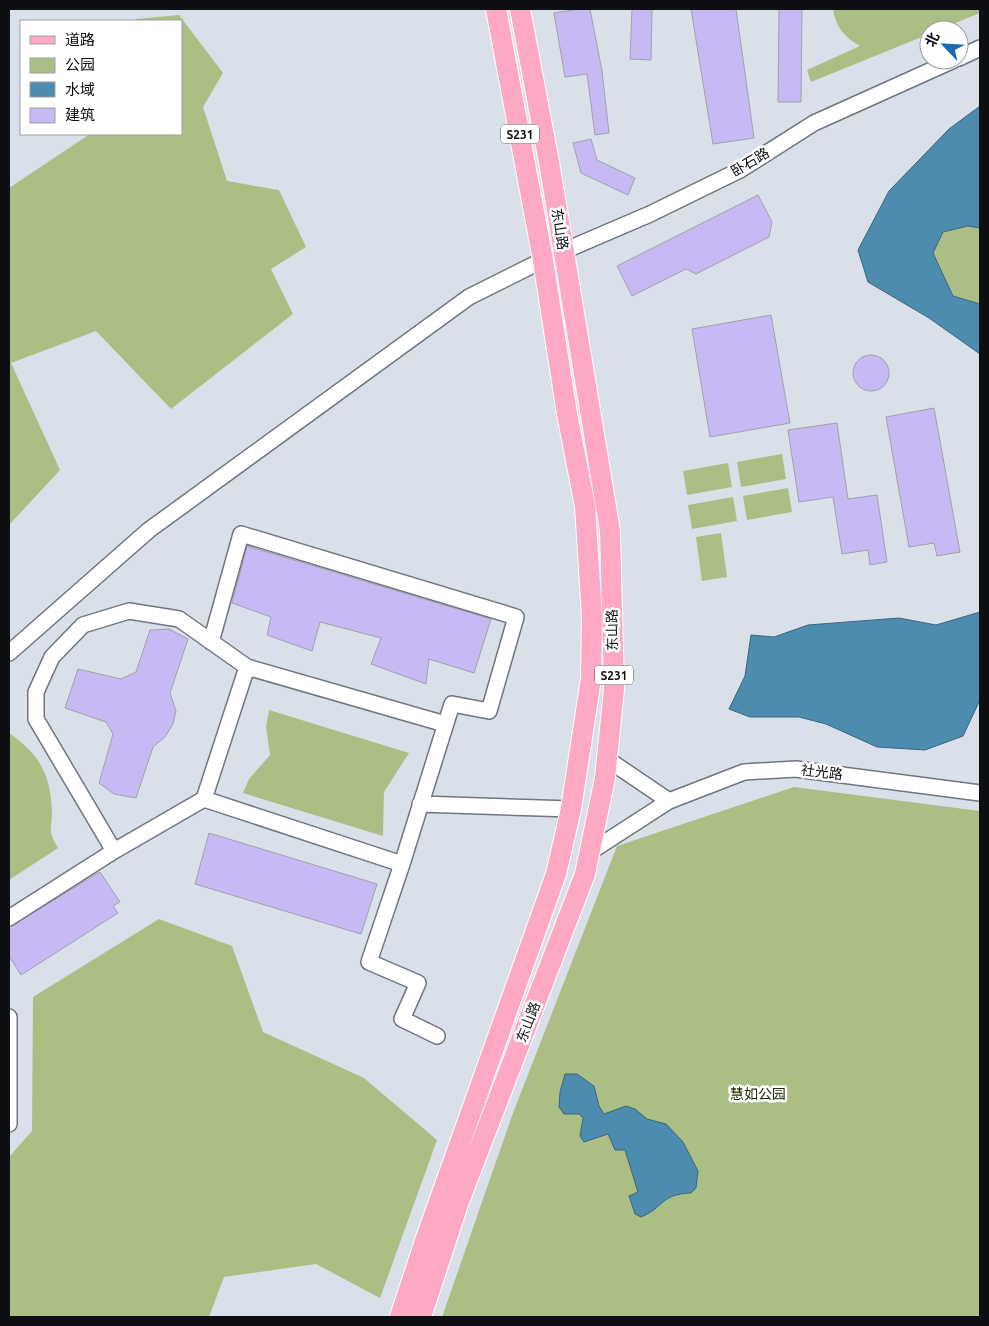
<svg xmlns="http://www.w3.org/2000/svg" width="989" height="1326" viewBox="0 0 989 1326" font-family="Ubuntu,'Noto Sans SC',sans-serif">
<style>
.green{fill:#abbf84}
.water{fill:#4d8cae;stroke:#3a6680}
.building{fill:#c6b9f4;stroke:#a2a0aa}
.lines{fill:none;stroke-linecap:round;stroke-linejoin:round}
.minor-casing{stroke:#70757e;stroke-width:18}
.major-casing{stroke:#fff;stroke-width:22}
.minor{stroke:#fff;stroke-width:15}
.major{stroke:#fda9c4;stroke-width:20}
.labels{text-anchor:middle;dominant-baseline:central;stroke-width:5;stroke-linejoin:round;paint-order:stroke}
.shield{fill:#fff;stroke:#56575a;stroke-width:1}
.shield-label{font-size:12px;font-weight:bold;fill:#0d0f13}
.street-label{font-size:14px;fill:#0d0f13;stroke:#fff}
.park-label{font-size:14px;fill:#222e01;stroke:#fff}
</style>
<rect width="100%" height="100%" fill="#d9e0e9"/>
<path class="green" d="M 833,9 L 980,9 L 980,13 L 938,30 L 929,30 L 929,34 L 811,82 L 807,70 L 860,46 C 845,38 835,26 833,9 Z
M 179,15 L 223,73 L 203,107 L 227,181 L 279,190 L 306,247 L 271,269 L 293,314 L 171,409 L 96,331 L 11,363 L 60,470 L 9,525 L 9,188 L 90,134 L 181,134 L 181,21 L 137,21 L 136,19 Z
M 968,226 L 980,228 L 980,304 L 953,296 L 933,253 L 943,232 Z
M 782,454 L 786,479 L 741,487 L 737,462 Z
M 728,463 L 732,487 L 687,495 L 683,471 Z
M 788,488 L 792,512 L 747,520 L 743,496 Z
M 733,497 L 737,521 L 692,529 L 688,505 Z
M 721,533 L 727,577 L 702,581 L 696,537 Z
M 269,710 L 409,753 L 384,792 L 383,836 L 243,793 L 249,779 L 270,755 L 266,727 Z
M 9,733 C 40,755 50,773 52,811 C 52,831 47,829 58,848 L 9,880 Z
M 794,787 L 980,811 L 980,1317 L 442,1317 L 513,1113 L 617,846 Z
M 159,919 L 232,946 L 263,1032 L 364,1078 L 437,1140 L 380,1298 L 316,1264 L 224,1277 L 209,1317 L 9,1317 L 9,1157 L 32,1131 L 33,997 Z"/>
<path class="water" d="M 980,106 L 980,228 L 968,226 L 943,232 L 933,253 L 953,296 L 980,304 L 980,354 L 929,318 L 868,282 L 858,250 L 889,191 L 949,129 Z
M 980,612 L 980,700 L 963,736 L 925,750 L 877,747 L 826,724 L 799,717 L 750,717 L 729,709 L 745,676 L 751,635 L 774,637 L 808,625 L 899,618 L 936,625 Z
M 565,1074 L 577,1074 L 594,1086 L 599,1106 L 604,1114 L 626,1106 L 635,1109 L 647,1119 L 666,1124 L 683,1142 L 698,1171 L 696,1188 L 691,1193 C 660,1194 664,1208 641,1217 L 635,1214 L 629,1196 L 638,1192 L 625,1150 L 615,1150 L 608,1134 L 584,1142 L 580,1136 L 583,1118 L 579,1114 L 564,1114 L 559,1107 L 560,1092 Z"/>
<path class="building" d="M 578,9 L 590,9 L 602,71 L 609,133 L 595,135 L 587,74 L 565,77 L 554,13 Z
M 632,9 L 652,9 L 651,60 L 630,59 Z
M 691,9 L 736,9 L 754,138 L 713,144 Z
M 779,9 L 802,9 L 801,102 L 778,102 Z
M 591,139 L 597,160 L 635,178 L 628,195 L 581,173 L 573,143 Z
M 758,195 L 772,222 L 769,237 L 696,274 L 686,269 L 632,296 L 617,266 Z
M 771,315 L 790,423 L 710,437 L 692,329 Z
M853 373a18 18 0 1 1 36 0a18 18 0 1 1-36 0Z
M 934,408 L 960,552 L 937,556 L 934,543 L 909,547 L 886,417 Z
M 837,423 L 848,499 L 877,495 L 887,562 L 870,565 L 868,550 L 842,554 L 833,497 L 799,502 L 788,430 Z
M 247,546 L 491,619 L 474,673 L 429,659 L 426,684 L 371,664 L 381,638 L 320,622 L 312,651 L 267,635 L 271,617 L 232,603 Z
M 169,629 L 188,639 L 170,693 L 176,711 L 173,724 L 165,737 L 153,747 L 136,798 L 114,794 L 99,783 L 113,734 L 106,722 L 65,708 L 78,669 L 121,679 L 136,672 L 150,630 Z
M 209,833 L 377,884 L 361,934 L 195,884 Z
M 100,872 L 120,902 L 113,906 L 118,913 L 21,975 L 9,956 L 9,927 Z"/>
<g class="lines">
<defs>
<path id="minor" d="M 959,58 L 980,48
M 211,642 L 241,534 L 516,617 L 489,711 L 452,704 L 402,864 L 369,962 L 418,983 L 402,1019 L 437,1036
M 9,653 L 149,530 L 469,297 L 543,260 L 650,214 L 740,170 L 814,123 L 954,60
M 247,667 L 445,724
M 204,799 L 402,864
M 669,801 L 744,772 L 796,769 L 980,793
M 420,804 L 571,809
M 590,852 L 669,801 L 607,759
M 9,918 L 114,851 L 204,799 L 247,667 L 179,619 L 129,611 L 83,625 L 52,657 L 36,692 L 36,719 L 114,851
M 9,1017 L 9,1124"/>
<path id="major" d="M 400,1317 L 426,1238 L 556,874 L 571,809 L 591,679 L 592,616 L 585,506 L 567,414 L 543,260 L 496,9
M 421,1317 L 458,1204 L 585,874 L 605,778 L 614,689 L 610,531 L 549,162 L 520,9"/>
</defs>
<use href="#minor" class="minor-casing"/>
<use href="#major" class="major-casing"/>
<use href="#minor" class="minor"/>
<use href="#major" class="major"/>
</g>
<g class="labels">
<g class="shield">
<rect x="501" y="124.5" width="38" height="19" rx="4"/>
<rect x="595" y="665.5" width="38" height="19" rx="4"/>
</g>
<g class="shield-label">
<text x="520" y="134">S231</text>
<text x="614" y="675">S231</text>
</g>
<g class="street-label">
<text transform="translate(750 162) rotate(-31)">卧石路</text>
<text transform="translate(560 229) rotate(81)">东山路</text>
<text transform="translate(612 630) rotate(-91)">东山路</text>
<text transform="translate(822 772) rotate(7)">社光路</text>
<text transform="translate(528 1022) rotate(-69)">东山路</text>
</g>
<g class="park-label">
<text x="758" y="1094">慧如公园</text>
</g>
</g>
<rect width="989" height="1326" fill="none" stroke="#0d0f13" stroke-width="20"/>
<rect x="20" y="20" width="162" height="115" fill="#ffffff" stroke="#9e9fa1"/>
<rect x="30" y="36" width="25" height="8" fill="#fda9c4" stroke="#9e9fa1"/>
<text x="65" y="45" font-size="15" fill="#0d0f13">道路</text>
<rect x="30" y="58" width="25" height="15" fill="#abbf84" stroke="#9e9fa1"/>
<text x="65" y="70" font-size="15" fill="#0d0f13">公园</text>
<rect x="30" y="82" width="25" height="15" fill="#4d8cae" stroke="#9e9fa1"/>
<text x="65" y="95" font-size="15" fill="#0d0f13">水域</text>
<rect x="30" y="108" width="25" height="15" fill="#c6b9f4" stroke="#9e9fa1"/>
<text x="65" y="120" font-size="15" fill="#0d0f13">建筑</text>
<g transform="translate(944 45) rotate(295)"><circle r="24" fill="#ffffff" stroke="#9e9fa1"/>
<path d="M0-4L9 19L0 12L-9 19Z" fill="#1969b7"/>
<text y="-8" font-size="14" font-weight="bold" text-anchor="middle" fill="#0d0f13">北</text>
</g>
</svg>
